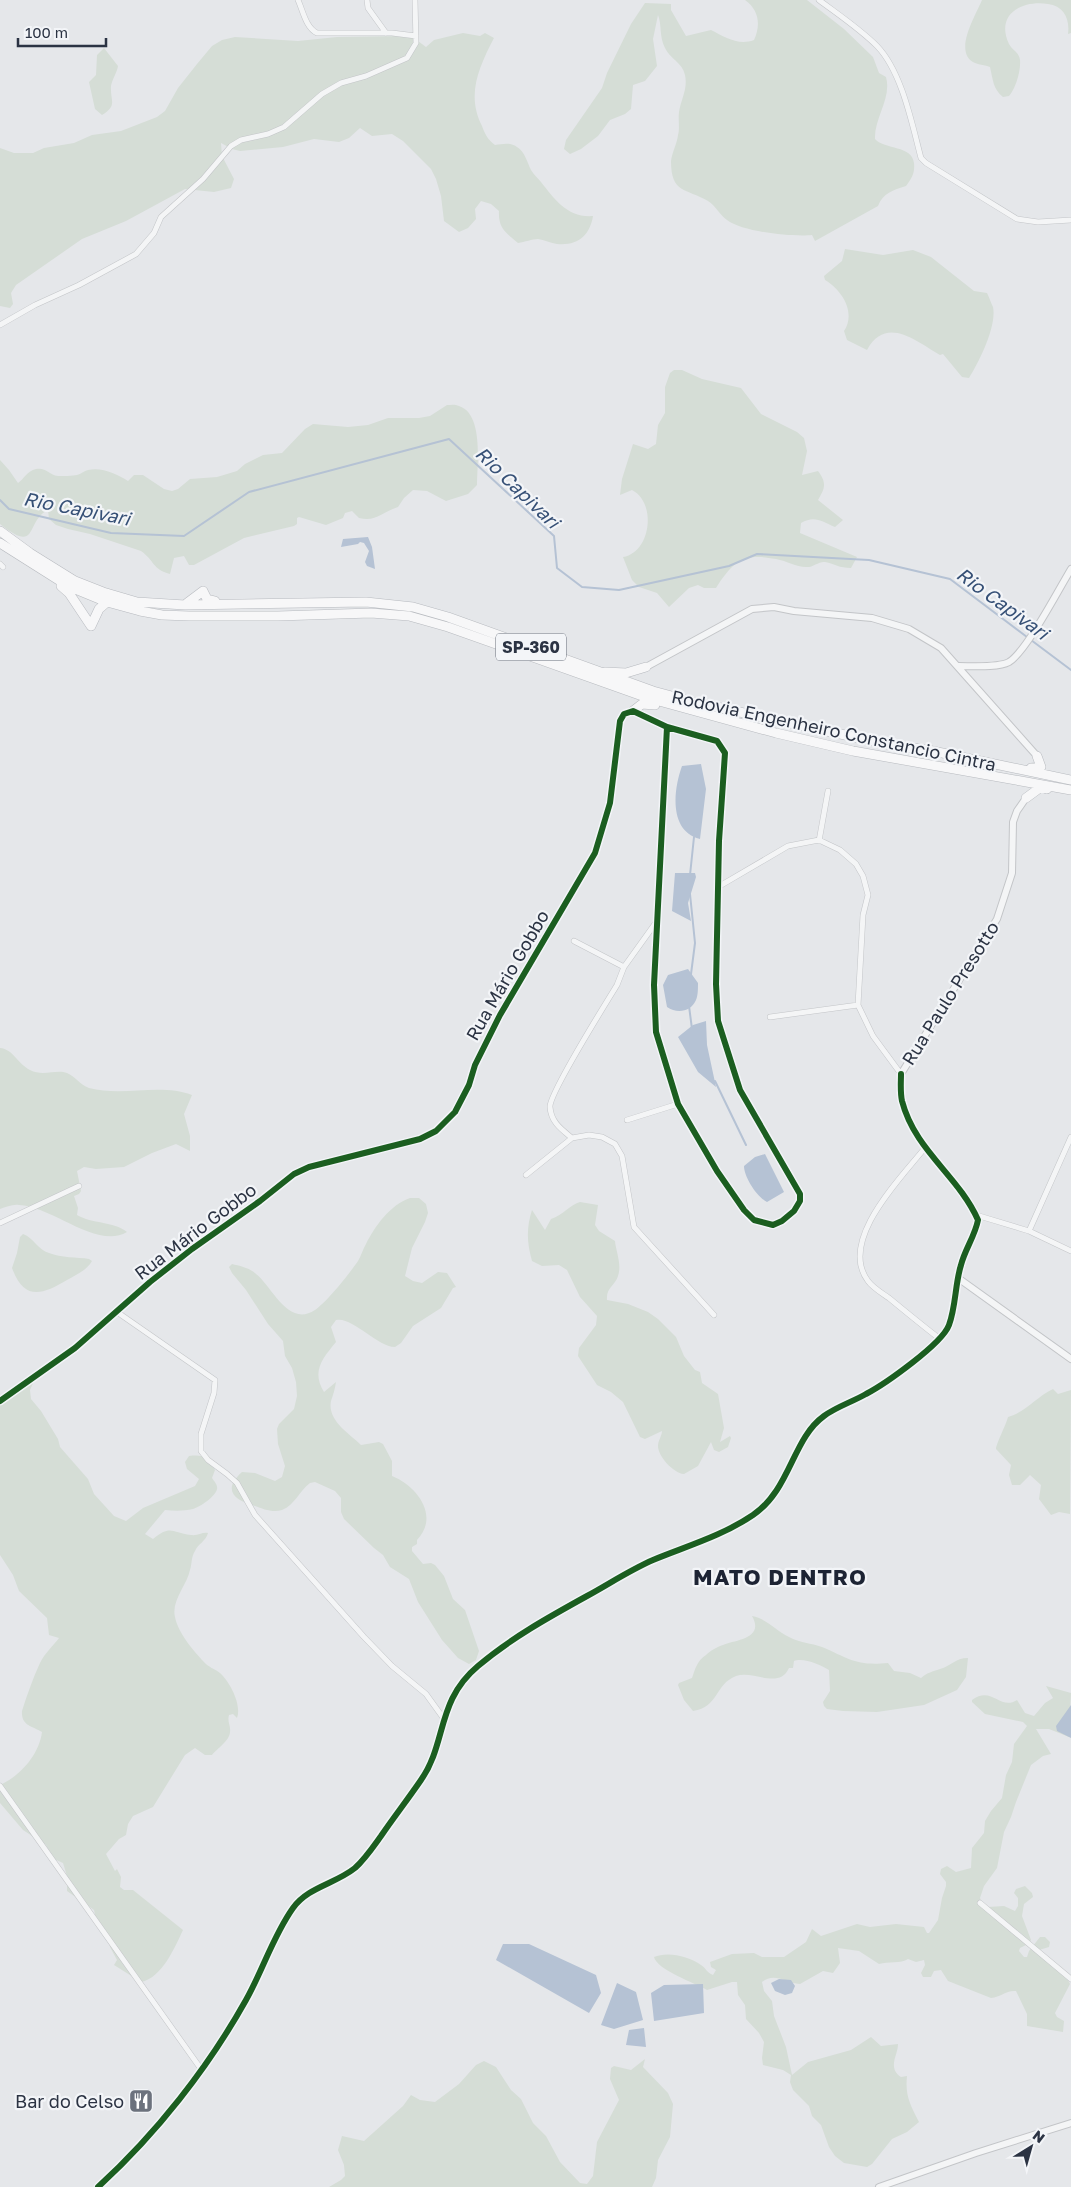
<svg xmlns="http://www.w3.org/2000/svg" width="1071" height="2187" viewBox="0 0 1071 2187" font-family="'Golos Text',sans-serif">
<style>
.green{fill:#d5ddd6}
.water{fill:#b5c2d4}
.lines{fill:none;stroke-linecap:round;stroke-linejoin:round}
.stream{stroke:#b5c2d4;stroke-width:2}
.minor-casing{stroke:#c3c5c8;stroke-width:6}
.tertiary-casing{stroke:#c3c5c8;stroke-width:8}
.motorway-casing{stroke:#b7babf;stroke-width:10}
.minor{stroke:#f4f5f6;stroke-width:5}
.tertiary{stroke:#f4f5f6;stroke-width:6}
.motorway{stroke:#f7f7f8;stroke-width:9}
.cycleway-casing{stroke:#f3f5f8;stroke-width:9}
.cycleway{stroke:#1b5e20;stroke-width:6}
.labels{text-anchor:middle;dominant-baseline:central;stroke-width:4.5;stroke-linejoin:round;paint-order:stroke}
.shield{fill:#f3f5f8;stroke:#676d79;stroke-width:1}
.shield-label{font-size:16px;font-weight:bold;fill:#2b3343}
.street-label{font-size:18px;fill:#2b3343;stroke:#f3f5f8}
.poi-label{font-size:18px;fill:#2b3343;stroke:#f3f5f8;text-anchor:end}
.water-label{font-size:19px;font-style:italic;fill:#365076;stroke:#f3f5f8}
.district-label{font-size:22px;font-weight:bold;letter-spacing:1px;fill:#1d2434;stroke:#f3f5f8}
</style>
<rect width="100%" height="100%" fill="#e5e7ea"/>
<path class="green" d="M 745,0 L 807,0 L 844,29 L 873,57 L 879,73 L 886,77 C 892,98 874,118 875,139 C 885,150 912,145 914,163 C 915,173 912,178 906,186 C 893,190 883,193 878,206 L 815,241 L 812,235 C 793,237 742,232 727,220 C 719,214 716,206 708,201 C 686,188 671,194 671,161 C 672,152 677,144 678,135 C 680,128 678,120 679,112 C 681,99 688,89 685,75 C 682,62 670,59 665,48 C 659,37 662,25 658,15 L 653,39 L 657,66 L 645,81 L 633,85 L 631,109 L 625,114 L 610,120 L 598,136 L 581,149 L 570,154 L 564,149 L 566,140 L 602,88 L 607,73 L 631,24 L 645,3 L 671,4 L 671,10 L 686,36 L 711,30 C 725,37 738,46 754,40 C 761,25 759,10 745,0 Z
M 982,0 L 1071,0 L 1071,33 L 1068,34 C 1070,19 1064,6 1048,4 C 1022,0 995,14 1009,44 C 1012,50 1019,52 1020,60 C 1021,70 1016,88 1009,96 L 1003,97 C 993,89 993,80 990,67 C 985,65 980,65 975,63 C 952,53 976,15 982,0 Z
M 463,33 L 480,36 L 485,33 L 494,38 C 479,67 466,95 482,126 C 485,134 488,140 495,145 C 503,144 510,142 517,147 C 525,152 527,162 531,170 C 534,175 538,178 541,182 C 555,200 568,218 593,216 C 590,235 578,246 557,244 C 551,243 544,240 538,239 C 532,239 525,242 518,243 C 506,233 498,228 499,211 L 491,204 L 481,201 L 475,209 L 476,219 L 468,228 L 459,232 L 444,221 L 441,196 L 436,179 L 431,169 L 403,141 L 392,134 L 372,136 L 360,128 L 349,138 L 339,142 L 314,139 L 283,147 L 240,151 L 232,149 L 221,143 L 222,156 L 234,179 L 231,188 L 214,192 L 185,189 L 126,221 L 82,239 L 16,285 L 11,293 L 13,304 L 10,308 L 0,306 L 0,148 L 14,153 L 33,153 L 44,148 L 74,143 L 92,135 L 121,131 L 157,117 L 165,111 L 178,88 L 197,64 L 212,46 L 222,40 L 235,37 L 298,41 L 337,37 L 403,36 L 414,38 L 426,47 L 434,40 Z
M 104,48 L 118,66 C 117,73 112,79 111,86 C 110,101 118,105 102,115 L 95,109 L 89,82 L 96,75 L 97,55 Z
M 845,249 L 883,255 L 913,250 L 931,257 L 974,291 L 987,293 C 989,297 991,303 993,307 C 997,326 979,362 969,378 L 962,377 L 943,354 L 940,355 C 916,341 886,315 867,350 L 847,340 L 844,331 C 856,313 843,291 825,280 L 824,276 L 842,261 Z
M 674,370 L 682,370 L 702,379 L 741,388 L 761,414 L 797,432 L 804,438 L 807,451 L 802,475 L 818,471 C 827,483 825,488 818,500 L 843,520 L 835,527 C 822,521 814,515 801,523 L 800,533 L 857,557 L 851,568 C 839,568 835,564 825,562 C 819,561 812,568 806,567 C 796,567 787,561 776,559 C 744,553 734,560 716,588 L 704,588 L 698,585 L 689,588 L 669,607 L 657,593 L 639,587 L 632,580 L 623,557 C 651,552 657,503 632,490 L 620,495 L 622,479 L 633,444 L 648,449 L 656,444 L 658,425 L 665,413 L 665,387 L 670,373 Z
M 447,405 C 450,405 455,404 459,406 C 484,414 477,465 477,485 L 468,494 L 446,501 L 427,491 L 413,490 L 404,498 L 398,507 C 382,512 377,522 359,518 L 352,511 L 345,513 L 343,518 L 326,525 L 299,517 L 297,518 L 297,524 L 294,526 L 244,538 L 194,565 L 189,565 L 184,556 L 174,558 L 170,574 C 152,569 155,561 141,551 L 90,534 L 68,529 L 56,525 L 49,519 L 48,510 C 25,521 39,555 0,524 L 0,460 L 9,470 L 18,483 C 24,479 27,471 36,469 C 46,467 49,475 58,476 C 62,476 73,476 77,475 C 81,474 84,471 88,470 C 102,467 117,474 128,481 L 134,475 L 143,475 L 164,489 L 172,491 L 178,489 L 190,479 L 217,477 L 237,471 L 245,464 L 263,455 L 282,453 L 305,429 L 313,424 L 348,427 L 368,425 L 388,418 L 419,418 L 430,416 Z
M 0,1048 C 13,1049 18,1064 30,1070 C 43,1077 56,1069 67,1073 C 75,1076 80,1085 89,1088 C 123,1097 160,1083 192,1095 L 184,1114 L 190,1136 L 190,1151 L 176,1144 L 152,1153 L 124,1167 L 96,1169 L 84,1167 L 77,1171 L 81,1191 L 79,1194 L 74,1196 L 78,1208 L 77,1215 C 92,1224 113,1221 127,1232 C 97,1250 52,1206 19,1205 C 13,1204 6,1207 0,1209 Z
M 410,1198 L 419,1198 L 426,1204 L 428,1213 L 425,1222 L 412,1248 L 405,1276 L 413,1281 L 422,1283 L 438,1272 L 447,1273 L 456,1287 L 453,1288 L 441,1308 L 413,1326 L 401,1343 L 395,1347 C 376,1346 352,1316 336,1320 L 331,1327 L 336,1342 C 323,1358 311,1371 324,1392 L 336,1382 C 335,1389 333,1395 331,1401 C 327,1421 350,1434 361,1445 L 379,1442 L 383,1444 L 392,1461 L 392,1476 C 417,1486 440,1516 417,1540 L 417,1544 L 412,1547 L 412,1551 L 423,1564 L 431,1563 L 435,1565 L 444,1576 L 453,1599 L 465,1610 L 479,1651 L 476,1660 L 469,1664 L 458,1658 L 442,1640 L 418,1602 L 409,1579 L 390,1567 L 383,1555 L 374,1548 L 344,1519 L 341,1512 L 341,1498 L 335,1491 L 315,1482 L 310,1483 C 299,1491 295,1505 282,1510 C 273,1513 263,1509 255,1506 C 234,1500 222,1490 242,1472 L 255,1473 L 275,1481 L 282,1477 L 285,1466 L 278,1444 L 277,1429 L 279,1424 L 294,1409 L 297,1396 L 296,1382 L 292,1368 L 285,1356 L 283,1341 L 268,1324 L 246,1290 L 232,1273 L 229,1267 L 232,1264 C 240,1266 250,1268 256,1274 C 272,1286 288,1328 315,1310 C 327,1302 349,1274 358,1261 C 361,1256 363,1249 366,1244 C 375,1226 390,1205 410,1198 Z
M 580,1202 L 598,1205 L 595,1225 L 599,1231 L 615,1241 C 616,1252 622,1264 618,1276 C 615,1286 606,1287 607,1300 L 628,1304 L 648,1312 L 658,1319 L 676,1337 L 684,1356 L 695,1370 L 700,1372 L 702,1383 L 718,1394 L 724,1428 L 720,1442 L 730,1436 L 731,1438 L 728,1447 L 719,1452 L 714,1450 L 711,1442 L 698,1466 L 684,1474 C 673,1473 658,1456 658,1446 C 658,1440 662,1436 662,1431 L 645,1439 L 640,1437 L 623,1402 L 611,1392 L 597,1385 L 578,1356 L 579,1348 L 596,1325 L 597,1316 L 580,1297 L 567,1270 L 559,1265 L 542,1266 L 532,1261 C 527,1243 526,1229 532,1210 L 545,1230 L 551,1219 C 563,1215 571,1204 580,1202 Z
M 23,1234 C 34,1238 38,1250 49,1253 C 61,1258 77,1257 89,1259 L 92,1261 C 87,1270 76,1275 67,1280 C 42,1295 24,1301 12,1268 L 17,1253 L 20,1237 Z
M 33,1379 L 34,1381 L 30,1390 L 31,1399 L 41,1411 L 58,1439 L 60,1447 L 88,1479 L 94,1494 L 114,1516 L 126,1521 L 143,1508 L 195,1486 L 199,1479 L 187,1469 L 185,1462 L 189,1456 C 204,1454 208,1458 215,1470 L 212,1478 C 214,1481 218,1485 217,1489 C 216,1496 200,1507 193,1509 C 184,1511 175,1511 165,1510 L 145,1534 L 153,1539 C 171,1524 172,1533 191,1535 C 198,1536 202,1532 208,1533 C 206,1541 198,1544 195,1551 C 191,1557 192,1564 190,1570 C 187,1585 171,1601 175,1617 C 178,1633 193,1650 204,1662 C 208,1667 215,1669 220,1673 C 230,1682 242,1705 237,1718 L 233,1714 L 229,1715 C 227,1722 231,1726 230,1732 C 230,1740 217,1749 212,1755 L 205,1755 L 195,1748 L 185,1755 L 153,1807 L 133,1816 L 128,1824 L 126,1835 L 119,1839 L 106,1854 L 115,1871 L 117,1869 L 121,1877 L 120,1887 L 124,1890 L 133,1890 L 183,1930 C 175,1947 162,1978 141,1982 L 114,1965 L 117,1960 L 110,1947 L 108,1936 L 97,1924 L 94,1910 L 67,1891 L 67,1876 L 63,1863 L 52,1858 L 46,1845 L 23,1830 L 0,1803 L 0,1785 C 20,1776 39,1755 42,1732 C 32,1726 21,1726 22,1711 C 27,1695 33,1678 40,1663 C 44,1654 54,1645 59,1638 L 49,1635 L 47,1618 L 19,1591 L 13,1575 L 0,1555 L 0,1400 Z
M 1053,1389 L 1058,1394 L 1071,1390 L 1070,1514 L 1059,1512 L 1051,1515 L 1039,1499 L 1041,1485 L 1030,1475 L 1020,1485 L 1012,1485 L 1009,1475 L 1011,1465 L 996,1449 C 996,1444 1006,1425 1008,1417 C 1026,1412 1036,1397 1053,1389 Z
M 752,1616 C 767,1619 775,1630 789,1637 C 800,1643 811,1643 822,1647 C 850,1659 856,1666 888,1663 L 894,1671 L 910,1673 L 921,1678 C 928,1672 932,1672 940,1669 C 951,1666 955,1658 968,1658 L 966,1677 L 957,1690 L 924,1705 L 877,1712 L 843,1711 L 827,1709 L 824,1706 L 823,1702 L 830,1691 L 829,1670 C 821,1665 803,1657 794,1661 L 793,1668 L 789,1668 C 779,1690 754,1670 736,1676 C 715,1684 719,1707 693,1711 L 684,1700 L 678,1685 L 679,1683 L 692,1678 C 695,1669 697,1661 706,1655 C 710,1651 717,1647 723,1645 C 735,1640 765,1639 752,1616 Z
M 1046,1686 L 1071,1693 L 1069,1737 L 1049,1729 L 1036,1729 L 1051,1754 L 1043,1756 L 1031,1765 L 1016,1802 L 1011,1817 L 1004,1832 L 997,1868 L 984,1886 L 980,1898 L 982,1903 L 988,1907 L 1004,1906 L 1015,1911 L 1018,1906 L 1018,1898 L 1014,1893 L 1016,1889 L 1025,1886 L 1032,1893 L 1033,1897 L 1024,1904 L 1022,1916 L 1031,1940 L 1028,1944 L 1020,1948 L 1019,1951 L 1024,1957 L 1027,1957 L 1029,1951 L 1040,1937 L 1045,1937 L 1050,1942 L 1049,1947 L 1039,1950 L 1067,1978 L 1070,1984 L 1055,2013 L 1057,2017 L 1064,2021 L 1063,2032 L 1027,2026 L 1027,2014 L 1016,1991 C 1006,1990 1001,1997 991,1998 L 948,1981 L 941,1970 L 934,1971 L 931,1977 L 923,1977 L 921,1973 L 925,1965 L 924,1960 L 916,1962 L 908,1959 C 901,1964 888,1961 879,1964 L 859,1951 L 838,1948 L 840,1963 L 833,1973 L 823,1971 L 800,1984 C 785,1983 775,1972 762,1982 L 764,1991 L 772,2001 L 774,2016 L 786,2047 L 792,2075 L 808,2062 L 851,2050 L 871,2037 L 881,2046 L 898,2044 C 898,2056 887,2067 901,2077 L 907,2076 C 905,2096 910,2104 919,2122 L 907,2132 L 892,2139 L 872,2164 L 867,2167 L 844,2163 L 835,2156 L 829,2147 L 821,2125 L 812,2116 L 809,2106 L 793,2090 L 790,2082 L 791,2075 L 783,2070 L 763,2065 L 762,2058 L 764,2042 L 759,2033 L 746,2019 L 745,2005 L 738,1995 L 737,1982 L 732,1982 L 707,1990 C 695,1983 657,1970 654,1957 C 667,1951 689,1956 701,1965 C 706,1968 707,1973 713,1975 L 716,1970 L 711,1967 L 710,1962 L 732,1954 L 754,1953 L 762,1957 L 784,1957 L 806,1942 L 812,1929 L 821,1936 L 857,1924 L 870,1927 L 896,1924 L 924,1927 L 927,1933 L 929,1933 L 938,1920 L 942,1898 L 946,1886 L 946,1882 L 940,1874 L 941,1869 L 947,1866 L 956,1872 L 971,1868 L 972,1848 L 984,1833 L 985,1821 L 991,1811 L 1002,1798 L 1006,1775 L 1012,1762 L 1014,1744 L 1027,1726 L 1023,1722 L 985,1714 L 972,1702 L 972,1700 C 992,1685 1000,1711 1017,1700 L 1025,1713 L 1034,1716 L 1045,1703 L 1053,1698 Z
M 645,2059 L 643,2067 L 668,2093 L 673,2104 L 670,2137 L 658,2160 L 656,2178 L 652,2187 L 329,2187 L 341,2180 L 345,2176 L 344,2165 L 338,2150 L 342,2136 L 364,2141 L 403,2106 L 411,2095 L 420,2100 L 435,2102 L 459,2084 L 476,2065 L 484,2061 L 496,2067 L 511,2090 L 521,2099 L 533,2123 L 546,2136 L 560,2162 L 580,2183 L 587,2184 L 593,2176 L 597,2142 L 619,2100 L 610,2079 L 611,2068 L 614,2066 L 631,2070 Z"/>
<path class="water" d="M 368,537 L 372,547 L 375,569 L 367,566 L 365,562 L 369,551 L 364,543 L 360,542 L 358,544 L 341,547 L 343,539 Z
M 701,764 L 706,789 L 700,839 C 669,831 673,791 682,766 Z
M 675,873 L 695,873 L 696,877 L 688,903 L 691,921 L 672,911 Z
M 688,969 L 698,983 C 698,988 698,996 696,1000 C 691,1012 677,1014 667,1007 L 663,985 L 668,975 Z
M 706,1021 L 707,1045 L 716,1087 L 698,1072 L 678,1037 L 693,1025 Z
M 765,1154 L 784,1192 L 767,1202 C 757,1197 744,1177 744,1166 L 755,1157 Z
M 1071,1705 L 1071,1738 L 1057,1731 L 1056,1726 Z
M 503,1944 L 529,1944 L 596,1975 L 601,1993 L 589,2013 L 496,1960 Z
M 779,1979 L 791,1980 L 795,1986 L 792,1993 L 785,1995 L 775,1991 L 771,1983 Z
M 617,1983 L 636,1992 L 643,2020 L 614,2029 L 601,2025 Z
M 703,1984 L 704,2013 L 654,2021 L 651,1993 L 664,1985 Z
M 644,2028 L 646,2047 L 626,2045 L 629,2030 Z"/>
<g class="lines">
<path class="stream" d="M 0,500 L 9,509 L 111,533 L 184,536 L 249,492 L 449,439 L 554,536 L 557,568 L 582,587 L 619,590 L 729,566 L 757,554 L 869,560 L 950,579 L 1027,637
M 1031,640 L 1071,670
M 690,875 L 694,837
M 690,894 L 695,943 L 691,974
M 689,1006 L 692,1029
M 715,1081 L 746,1145"/>
<defs>
<path id="minor" d="M 298,0 C 303,11 306,28 317,33 L 392,33 L 416,36
M 367,0 L 368,8 L 386,33
M 819,0 C 839,15 860,29 877,46 C 902,72 912,124 921,158 L 926,163 L 1017,219 L 1038,222 L 1071,220
M 0,325 L 35,305 L 79,285 L 136,254 L 154,233 L 161,217 L 203,179 L 231,146 L 241,140 L 268,134 L 284,127 L 322,94 L 341,83 L 366,76 L 407,58 L 416,43 L 415,0
M 0,564 L 3,567
M 819,841 L 828,791
M 718,887 L 788,846 L 819,840 L 840,850 L 856,864 L 863,876 L 868,895 L 863,915 L 858,1005 L 873,1036 L 901,1074
M 574,941 L 624,967
M 770,1017 L 858,1005
M 627,1120 L 678,1104
M 572,1138 C 561,1129 551,1122 550,1107 C 549,1094 606,1003 617,985 L 624,967 L 657,921
M 924,1149 C 900,1179 838,1241 868,1281 C 873,1288 882,1293 889,1298 C 906,1312 923,1326 940,1339
M 526,1175 L 572,1138 L 589,1135 L 602,1137 L 615,1144 L 622,1156 L 634,1227 L 714,1315
M 976,1215 L 1029,1231 L 1071,1251
M 0,1223 L 79,1186
M 1029,1231 L 1071,1137
M 117,1312 L 215,1380 L 214,1393 L 201,1434 L 201,1451 L 208,1460 L 227,1474 L 237,1483 L 255,1515 L 364,1637 L 392,1666 L 426,1694 L 444,1719
M 0,1401 L 75,1348 L 150,1282 L 192,1249 L 260,1201 L 294,1174 L 309,1167 L 420,1139 L 436,1131 L 455,1112 L 469,1085 L 475,1065 L 500,1015 L 595,853 L 610,803 L 620,721 L 624,714 L 633,711 L 667,727 L 717,741 L 725,753 L 719,841 L 716,984 L 718,1021 L 740,1090 L 800,1194 L 800,1201 L 794,1211 L 782,1221 L 773,1225 L 754,1220 L 744,1210 L 717,1171 L 678,1104 L 656,1032 L 654,985 L 667,727
M 0,1786 L 201,2069
M 980,1903 L 1071,1979"/>
<path id="tertiary" d="M 959,666 C 972,666 998,668 1009,662 C 1026,652 1059,589 1071,569
M 646,667 L 752,609 L 774,607 L 794,611 L 872,618 L 909,629 L 941,648 L 1037,756
M 958,1278 L 1071,1359
M 98,2187 C 156,2134 208,2068 246,2000 C 263,1970 273,1936 293,1908 C 308,1887 335,1884 355,1868 C 365,1859 373,1847 381,1836 C 394,1817 408,1799 421,1780 C 447,1743 436,1701 478,1666 C 511,1638 549,1617 587,1596 C 609,1584 630,1570 653,1560 C 687,1546 722,1536 753,1515 C 791,1489 792,1439 824,1416 C 836,1407 852,1402 866,1394 C 885,1384 942,1344 949,1325 C 956,1306 955,1284 961,1265 C 965,1249 975,1236 978,1220 C 958,1175 915,1151 902,1101 C 900,1092 901,1082 901,1074 L 997,919 L 1012,873 L 1013,822 L 1017,811 L 1026,798
M 879,2187 L 976,2153 L 1071,2123"/>
<path id="motorway" d="M 0,531 L 30,553 L 75,581 L 103,592 L 137,602 L 185,605 L 366,602 L 413,607 L 448,617 L 653,691 L 694,702 L 886,744 L 928,750 L 1071,780
M 0,543 L 68,586 L 107,602 L 140,611 L 162,615 L 189,616 L 278,616 L 371,613 L 409,616 L 448,627 L 648,698 L 776,733 L 853,751 L 1071,790
M 61,586 L 69,593 L 91,626
M 187,603 L 203,591 L 207,599 L 215,601
M 91,626 L 99,609 L 107,602
M 605,672 L 626,673 L 646,667
M 633,711 L 642,704 L 655,705
M 1031,768 L 1041,767 L 1037,756
M 1026,798 L 1041,787 L 1047,789"/>
</defs>
<use href="#minor" class="minor-casing"/>
<use href="#tertiary" class="tertiary-casing"/>
<use href="#motorway" class="motorway-casing"/>
<use href="#minor" class="minor"/>
<use href="#tertiary" class="tertiary"/>
<use href="#motorway" class="motorway"/>
<defs>
<path id="cycleway" d="M 0,1401 L 75,1348 L 150,1282 L 192,1249 L 260,1201 L 294,1174 L 309,1167 L 420,1139 L 436,1131 L 455,1112 L 469,1085 L 475,1065 L 500,1015 L 595,853 L 610,803 L 620,721 L 624,714 L 633,711 L 667,727 L 717,741 L 725,753 L 719,841 L 716,984 L 718,1021 L 740,1090 L 800,1194 L 800,1201 L 794,1211 L 782,1221 L 773,1225 L 754,1220 L 744,1210 L 717,1171 L 678,1104 L 656,1032 L 654,985 L 667,727
M 98,2187 C 156,2134 208,2068 246,2000 C 263,1970 273,1936 293,1908 C 308,1887 335,1884 355,1868 C 365,1859 373,1847 381,1836 C 394,1817 408,1799 421,1780 C 447,1743 436,1701 478,1666 C 511,1638 549,1617 587,1596 C 609,1584 630,1570 653,1560 C 687,1546 722,1536 753,1515 C 791,1489 792,1439 824,1416 C 836,1407 852,1402 866,1394 C 885,1384 942,1344 949,1325 C 956,1306 955,1284 961,1265 C 965,1249 975,1236 978,1220 C 958,1175 915,1151 902,1101 C 900,1092 901,1082 901,1074"/>
</defs>
<use href="#cycleway" class="cycleway-casing"/>
<use href="#cycleway" class="cycleway"/>
</g>
<defs>
<symbol id="restaurant-square" viewBox="-11 -11 22 22"><rect x="-9" y="-9" width="18" height="18" rx="4" fill="#6c727d" stroke="#f3f5f8"/><path d="M-5-6h1v4h1v-4h1v4h1v-4h1v5L-1.5 .5V6h-2V.5L-5-1ZM5-6V6H3V1.5H1.5Q1.5-4 5-6Z" fill="#fff"/></symbol>
</defs>
<g fill-rule="evenodd">
<use href="#restaurant-square" x="127" y="2087" width="28" height="28"/>
</g>
<g class="labels">
<rect class="shield" x="496" y="633.5" width="70" height="27" rx="4"/>
<g class="shield-label">
<text x="531" y="647">SP-360</text>
</g>
<g class="street-label">
<text transform="translate(834 730) rotate(12)">Rodovia Engenheiro Constancio Cintra</text>
<text transform="translate(507 975) rotate(-60)">Rua Mário Gobbo</text>
<text transform="translate(950 993) rotate(-58)">Rua Paulo Presotto</text>
<text transform="translate(195 1231) rotate(-37)">Rua Mário Gobbo</text>
</g>
<g class="poi-label">
<text x="124" y="2101">Bar do Celso</text>
</g>
<g class="water-label">
<text transform="translate(518 487) rotate(44)">Rio Capivari</text>
<text transform="translate(77 508) rotate(11)">Rio Capivari</text>
<text transform="translate(1003 603) rotate(36)">Rio Capivari</text>
</g>
<g class="district-label">
<text x="780" y="1576">MATO DENTRO</text>
</g>
</g>
<g transform="translate(1031 2147) rotate(37)" stroke="#f3f5f8" stroke-width="4" paint-order="stroke">
<path d="M0-4L9 19L0 12L-9 19Z" fill="#2b3343"/>
<text y="-8" font-size="14" font-weight="bold" text-anchor="middle" fill="#2b3343">N</text>
</g>
<path d="M18 38v8h88v-8" fill="none" stroke="#2b3343" stroke-width="2.5"/>
<text x="25" y="38" font-size="15" fill="#2b3343" stroke="#f3f5f8" stroke-width="4" paint-order="stroke">100 m</text>
</svg>
